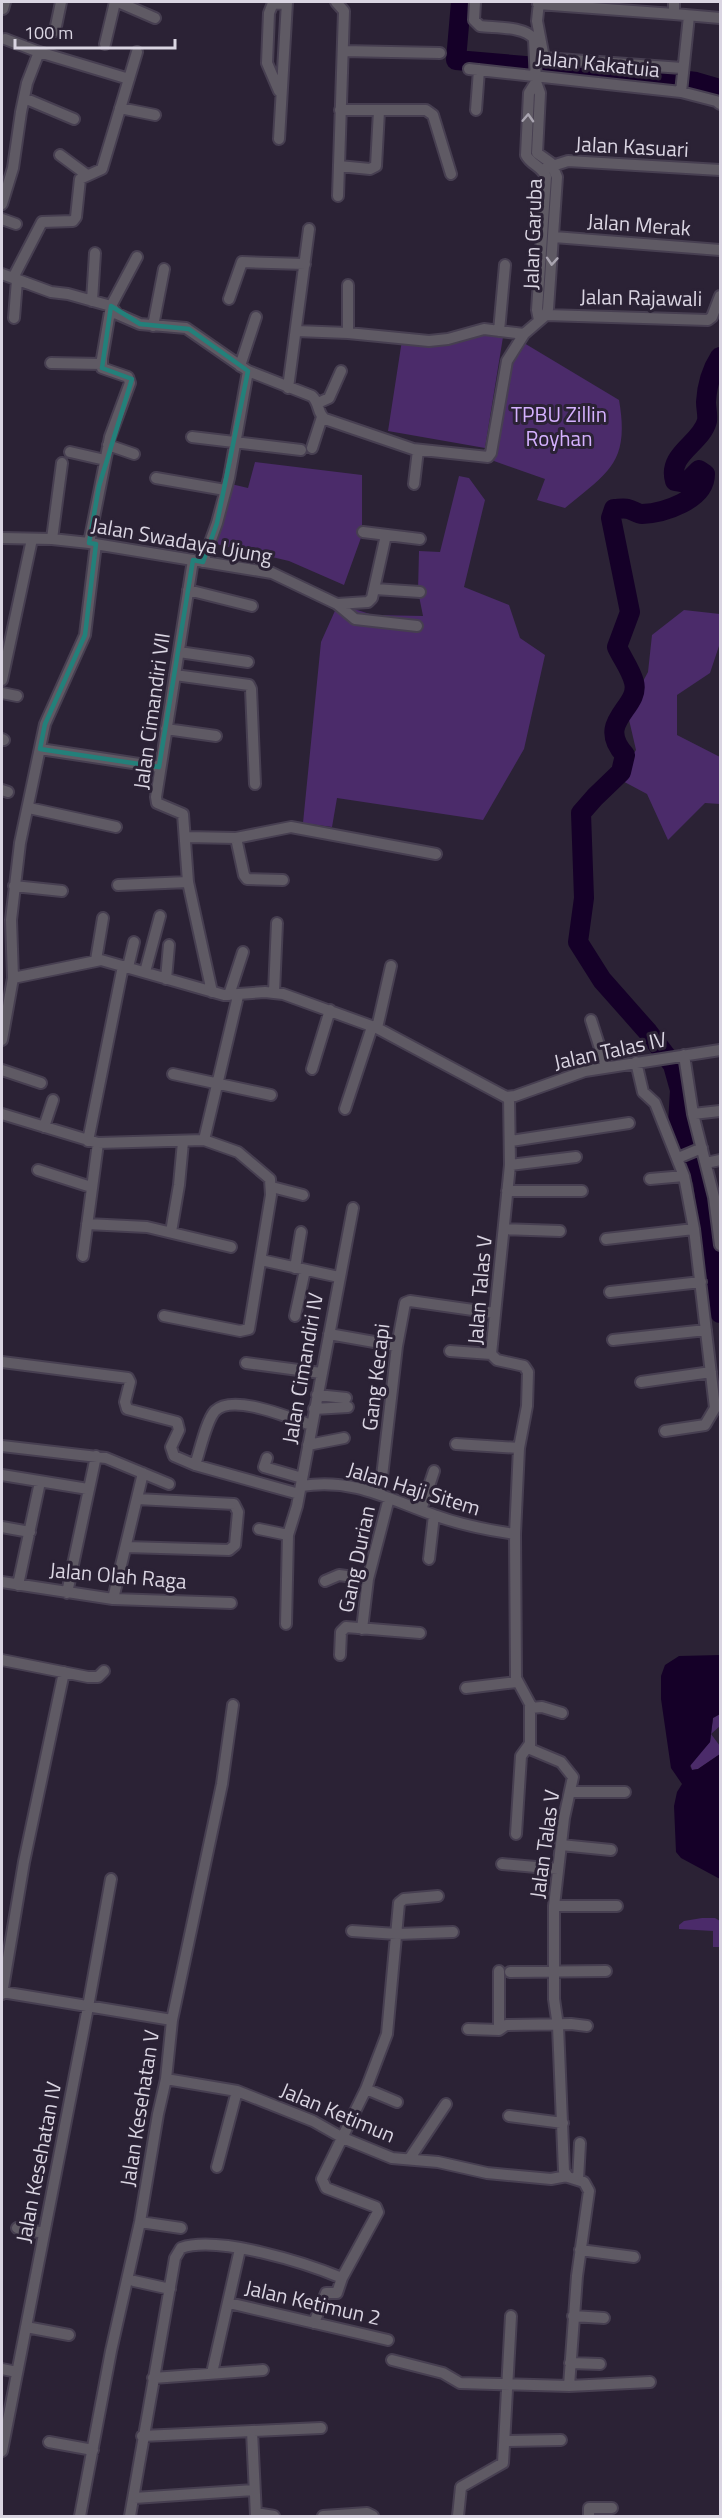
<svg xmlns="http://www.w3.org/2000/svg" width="722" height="2518" viewBox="0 0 722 2518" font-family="'Titillium Web',sans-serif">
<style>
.green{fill:#4b2b6a}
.water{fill:#150028}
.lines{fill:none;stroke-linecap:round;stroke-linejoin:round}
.river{stroke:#150028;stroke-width:20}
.minor-casing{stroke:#473f51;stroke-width:14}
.minor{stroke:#5f5a64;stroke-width:10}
.oneway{stroke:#a9a4b0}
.marked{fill:none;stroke:#23807a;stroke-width:4.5;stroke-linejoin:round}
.labels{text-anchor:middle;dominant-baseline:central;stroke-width:6;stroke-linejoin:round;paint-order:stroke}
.street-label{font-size:21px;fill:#dad5e2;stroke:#2b2235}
.park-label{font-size:21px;fill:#d5b1ff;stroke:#2b2235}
</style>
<rect width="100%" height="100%" fill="#2b2235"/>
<path class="green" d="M 473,333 L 503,337 L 485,448 L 388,431 L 402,340 L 442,345 Z
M 524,343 L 619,400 C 630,463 608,472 565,508 L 537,500 L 545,479 L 494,461 L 513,356 Z
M 255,462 L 362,475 L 362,535 L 344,585 L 289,561 L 216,544 L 231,484 L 248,488 Z
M 459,476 L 469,478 L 485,500 L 464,587 L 509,605 L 520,638 L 545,655 L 524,749 L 483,820 L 337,798 L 332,827 L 303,823 L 321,642 L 338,604 L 373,615 L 423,616 L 418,591 L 419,551 L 440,552 Z
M 684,610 L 720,614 L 720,643 L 710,673 L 677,695 L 677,735 L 720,757 L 720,804 L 705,803 L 668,840 L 647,794 L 617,778 L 636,750 L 627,711 L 648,672 L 652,635 Z
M 720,1714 L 720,1726 L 711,1734 L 720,1746 L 720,1754 L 698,1769 L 692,1770 L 690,1763 L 710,1742 L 713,1718 Z
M 702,1918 L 715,1918 L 720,1921 L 720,1947 L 713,1947 L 713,1931 L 679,1929 L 679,1925 L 684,1921 Z"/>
<path class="water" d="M 720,1655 L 720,1714 L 713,1718 L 710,1742 L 690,1766 L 692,1770 L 698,1769 L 720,1754 L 720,1879 L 681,1858 L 676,1852 L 674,1806 L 677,1792 L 682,1784 L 671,1768 L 661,1699 L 661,1676 L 665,1665 L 679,1656 Z"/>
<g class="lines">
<path class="river" d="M 461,2 L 456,60 L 656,77 L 696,82 L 720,89
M 720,357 C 711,371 707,385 706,402 C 706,408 708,415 707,421 C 701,444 667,454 675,481 L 686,483 L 699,470 L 705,474 C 705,500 664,513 642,514 C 637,514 633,510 628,509 C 624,508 618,509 614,509 L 611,518 L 630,612 L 617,647 C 622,658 631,670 634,682 C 641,708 594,721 625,755 L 621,772 L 595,797 L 581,813 L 584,898 L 578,942 L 602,980 L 648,1032 L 673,1065 L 680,1090 L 678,1124 L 689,1144 L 703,1182 L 720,1313"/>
<defs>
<path id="minor" d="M 118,2 L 155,18
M 336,2 L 344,11 L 338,196
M 539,2 L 537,21 L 544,58 L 682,68
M 674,2 L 674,14 L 720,18
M 538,4 L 674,14
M 3,9 L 5,2
M 55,31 L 61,2
M 5,39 L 39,52 L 129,79
M 105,44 L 115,2
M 343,51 L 440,53
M 469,69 L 681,92 L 716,101 L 720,104
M 536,82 L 529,93 L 526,155 C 531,165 542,166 546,177 L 537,310 L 539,320
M 279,91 L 267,63 L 269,13 L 273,3 L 286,4
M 681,92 L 689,16
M 24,98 L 74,119
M 120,108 L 155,115
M 340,110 L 426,110 L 433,115 L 451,174
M 476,110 L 479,70
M 279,139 L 287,2
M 60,155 L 87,175
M 339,166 L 370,169 L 376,166 L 379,111
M 546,168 L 568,161 L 720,170
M 2,204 L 13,168 L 21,112 L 27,83 L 39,52
M 2,219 L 16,224
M 554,237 L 720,250
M 2,274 L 51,292 L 68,294 L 111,306 L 117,314 L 140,324 L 186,328 L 248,371 L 312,396 C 320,403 317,414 325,419 L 413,449 L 488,457 L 491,453 L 507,361 L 524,334 L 546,315 L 548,309 L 557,177 L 551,163 L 537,153 L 540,93 L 536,82 L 534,39 C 525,26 495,28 480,26 L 474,20 L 475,2
M 13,278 L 42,222 L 73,221 L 76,217 L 80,179 L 102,169 L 137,52
M 229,299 L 242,262 L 305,264
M 92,301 L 95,253
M 546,315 L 708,320 L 712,317 L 720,296
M 14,318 L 17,280
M 153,326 L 164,269
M 296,331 L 348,333 L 429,341 L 448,339 L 484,329 L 524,334
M 499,331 L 505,265
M 348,333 L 348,285
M 51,363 L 102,364
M 240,366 L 256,317
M 288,388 L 309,229
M 318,403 L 329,398 L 341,371
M 192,437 L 301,450
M 108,445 L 134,454
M 312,448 L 322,417
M 70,452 L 105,460
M 156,478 L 225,490
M 414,484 L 418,450
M 363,532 L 420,539
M 2,538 L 52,539 L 89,543 L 272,573 L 337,604 L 355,619 L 417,626
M 52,539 L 62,463
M 89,543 L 110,437 L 130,383 L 128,377 L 102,368 L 102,359 L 111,306 L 137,257
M 193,560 L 156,797 L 157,803 L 183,814 L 188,882 L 212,992
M 203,562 L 217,523 L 229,478 L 248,371
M 375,589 L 420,592
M 188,590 L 252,606
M 337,604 L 368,602 L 372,598 L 386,535
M 179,652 L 248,662
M 175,675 L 249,685 L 251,689 L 255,784
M 2,680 L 32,539
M 2,693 L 17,696
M 166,729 L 216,736
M 2,739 L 4,740
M 40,749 L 159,767
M 2,790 L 8,792
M 29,808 L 116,827
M 186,837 L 236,838 L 291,827 L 436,854
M 236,838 L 244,875 L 247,879 L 283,880
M 118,885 L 188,882
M 14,886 L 62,891
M 96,960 L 103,918
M 128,967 L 134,942
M 145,972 L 160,916
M 13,978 L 101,960 L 224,995 L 265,992 L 283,994 L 377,1028 L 506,1097 L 515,1096 L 585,1071 L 720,1050
M 166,979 L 169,945
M 274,992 L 277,923
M 229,995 L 243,952
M 591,1020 L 606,1067
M 377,1028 L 391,966
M 2,1040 L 13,978 L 11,920 L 20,843 L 45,724 L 85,635 L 96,544
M 684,1055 L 693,1114 L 714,1197 L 720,1245
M 636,1062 L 643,1092 L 655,1103 L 684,1176 L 694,1229 L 715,1408 L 705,1425 L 665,1431
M 312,1069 L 330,1010
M 2,1070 L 41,1083
M 173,1074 L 271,1095
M 509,1097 L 510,1165 L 491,1354 L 497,1360 L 524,1366 L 528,1372 L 527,1406 L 519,1448 L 515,1534 L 516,1678 L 530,1704 L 530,1749 L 561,1762 L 573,1777 L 564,1818 L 554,1906 L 554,1999 L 558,2026 L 564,2171 L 568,2177 L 584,2182 L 589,2191 L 577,2276 L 569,2386
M 345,1109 L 372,1027
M 2,1114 L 98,1143 L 204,1140 L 238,1152 L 270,1179 L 271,1195 L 249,1329 L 240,1331 L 164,1316
M 693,1114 L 720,1111
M 44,1127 L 53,1100
M 204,1140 L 238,996
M 88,1141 L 123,966
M 511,1141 L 629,1123
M 678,1158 L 702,1148
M 706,1163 L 720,1160
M 510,1165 L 576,1157
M 38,1170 L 91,1187
M 650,1179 L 684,1176
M 272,1187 L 303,1195
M 507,1191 L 582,1191
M 87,1224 L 147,1227 L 231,1247
M 504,1229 L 560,1231
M 171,1232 L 179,1185 L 183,1142
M 606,1239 L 694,1229
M 83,1256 L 98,1143
M 261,1260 L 339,1277
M 295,1268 L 301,1232
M 610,1292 L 701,1282
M 295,1316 L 305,1270
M 329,1334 L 397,1346
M 613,1340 L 706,1330
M 450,1351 L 491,1354
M 2,1362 L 128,1378 L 130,1382 L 125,1402 L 127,1409 L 177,1422 L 179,1430 L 171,1447 L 174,1456 L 195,1465 L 299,1494
M 246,1363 L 321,1373
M 641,1382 L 711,1372
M 317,1395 L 346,1398
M 314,1409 L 348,1407
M 456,1444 L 519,1448
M 308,1445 L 344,1438
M 2,1446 L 106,1458 L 169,1484
M 267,1458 L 264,1467 L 302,1478
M 195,1465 C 200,1451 206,1421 215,1411 C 233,1393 290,1418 311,1425
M 2,1475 L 88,1489
M 301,1486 C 354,1478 386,1498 434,1515 C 461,1525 487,1530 515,1534
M 380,1494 L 397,1346 L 405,1303 L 410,1301 L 494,1313
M 421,1510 L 434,1471
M 2,1527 L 30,1532
M 259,1529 L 288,1535
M 126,1547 L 229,1550 L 235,1545 L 238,1512 L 234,1504 L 137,1499
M 429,1559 L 434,1515
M 325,1581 L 339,1575 L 368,1579
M 2,1582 L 113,1599 L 231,1603
M 18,1585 L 40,1482
M 67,1593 L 96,1456
M 113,1599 L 143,1473
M 286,1624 L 288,1535 L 297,1506 L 353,1208
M 362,1629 L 368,1579 L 389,1498
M 340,1655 L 341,1632 L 346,1627 L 420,1633
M 2,1660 L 88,1677 L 98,1677 L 104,1671
M 466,1688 L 517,1682
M 530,1708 L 542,1707 L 562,1713
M 570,1792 L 625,1792
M 516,1834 L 521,1756 L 529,1745
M 561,1845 L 611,1850
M 502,1864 L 558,1869
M 554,1906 L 617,1906
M 352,1931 L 397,1934 L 453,1932
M 510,1972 L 606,1971
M 2,1992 L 172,2020
M 2,1994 L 24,1862 L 64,1672
M 468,2029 L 499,2030 L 506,2025 L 571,2024 L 587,2026
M 499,2030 L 499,1971
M 166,2079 L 237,2091 L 313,2121 L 343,2138 L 392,2158 L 438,2162 L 487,2173 L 551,2179 L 567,2176
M 366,2089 L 397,2102
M 509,2116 L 563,2123
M 410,2158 L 446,2104
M 217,2167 L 237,2091
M 578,2180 L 580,2143
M 140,2222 L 181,2228
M 17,2228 L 44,2233
M 580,2250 L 634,2257
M 134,2281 L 170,2289
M 229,2303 L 388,2340
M 573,2316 L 604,2318
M 314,2323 L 326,2293 L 337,2293 L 342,2278 L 378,2212 L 376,2207 L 326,2188 L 322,2179 L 366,2089 L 387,2034 L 399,1903 L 404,1899 L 438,1896
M 26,2327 L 69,2335
M 392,2360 L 443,2373 L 460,2383 L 569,2386 L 650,2382
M 570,2363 L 600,2364
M 2,2369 L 17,2372
M 212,2373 L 240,2249
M 153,2378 L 263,2370
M 252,2431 L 321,2428
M 142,2436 L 252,2431 L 256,2516
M 506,2441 L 561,2440
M 49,2442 L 93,2450
M 2,2451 L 88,2007 L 111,1879
M 134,2498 L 254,2490
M 256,2513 L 274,2516
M 80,2516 L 111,2351 L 140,2222 L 158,2114 L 166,2079 L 172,2020 L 222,1784 L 233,1705
M 130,2516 L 175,2258 L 181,2248 C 218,2235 306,2263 342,2278
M 323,2516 L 367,2513 L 373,2516
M 458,2516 L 461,2487 L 503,2463 L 511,2316
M 589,2516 L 589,2508 L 612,2508"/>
</defs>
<use href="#minor" class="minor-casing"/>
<use href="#minor" class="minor"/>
</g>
<defs><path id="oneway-chevron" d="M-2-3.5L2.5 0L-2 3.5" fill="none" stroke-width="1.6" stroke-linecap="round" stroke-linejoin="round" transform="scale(1.5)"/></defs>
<g class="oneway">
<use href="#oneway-chevron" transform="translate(528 118) rotate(-87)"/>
<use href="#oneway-chevron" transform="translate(552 261) rotate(94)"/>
</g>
<path class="marked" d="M 111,306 L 140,324 L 189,329 L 248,371 L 217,523 L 203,562 L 193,560 L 159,767 L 40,749 L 45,724 L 85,635 L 96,544 L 89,543 L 99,486 L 132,379 L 102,368 Z"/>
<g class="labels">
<g class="street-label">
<text transform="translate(598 63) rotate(6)">Jalan Kakatuia</text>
<text transform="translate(632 146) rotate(3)">Jalan Kasuari</text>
<text transform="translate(639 224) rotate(4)">Jalan Merak</text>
<text transform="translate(532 234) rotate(-88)">Jalan Garuba</text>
<text transform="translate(641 297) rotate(1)">Jalan Rajawali</text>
<text transform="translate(182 540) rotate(10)">Jalan Swadaya Ujung</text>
<text transform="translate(151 711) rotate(-82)">Jalan Cimandiri VII</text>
<text transform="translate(610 1050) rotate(-12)">Jalan Talas IV</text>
<text transform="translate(479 1290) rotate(-85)">Jalan Talas V</text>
<text transform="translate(302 1368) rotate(-80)">Jalan Cimandiri IV</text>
<text transform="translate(375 1377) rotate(-83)">Gang Kecapi</text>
<text transform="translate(414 1488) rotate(17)">Jalan Haji Sitem</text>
<text transform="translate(356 1559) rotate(-78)">Gang Durian</text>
<text transform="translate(118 1575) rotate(5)">Jalan Olah Raga</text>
<text transform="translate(544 1844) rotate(-82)">Jalan Talas V</text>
<text transform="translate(139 2108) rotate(-81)">Jalan Kesehatan V</text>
<text transform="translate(338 2112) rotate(23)">Jalan Ketimun</text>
<text transform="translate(38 2162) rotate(-79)">Jalan Kesehatan IV</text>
<text transform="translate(313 2302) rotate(13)">Jalan Ketimun 2</text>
</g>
<g class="park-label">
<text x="559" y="414">TPBU Zillin<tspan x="559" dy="24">Royhan</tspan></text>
</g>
</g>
<rect width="722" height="2518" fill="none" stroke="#dad5e2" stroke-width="6"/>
<path d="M15 39v9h160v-9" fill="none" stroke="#dad5e2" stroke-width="3"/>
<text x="24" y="39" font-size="18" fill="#dad5e2" stroke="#2b2235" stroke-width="4.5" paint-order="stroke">100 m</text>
</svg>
